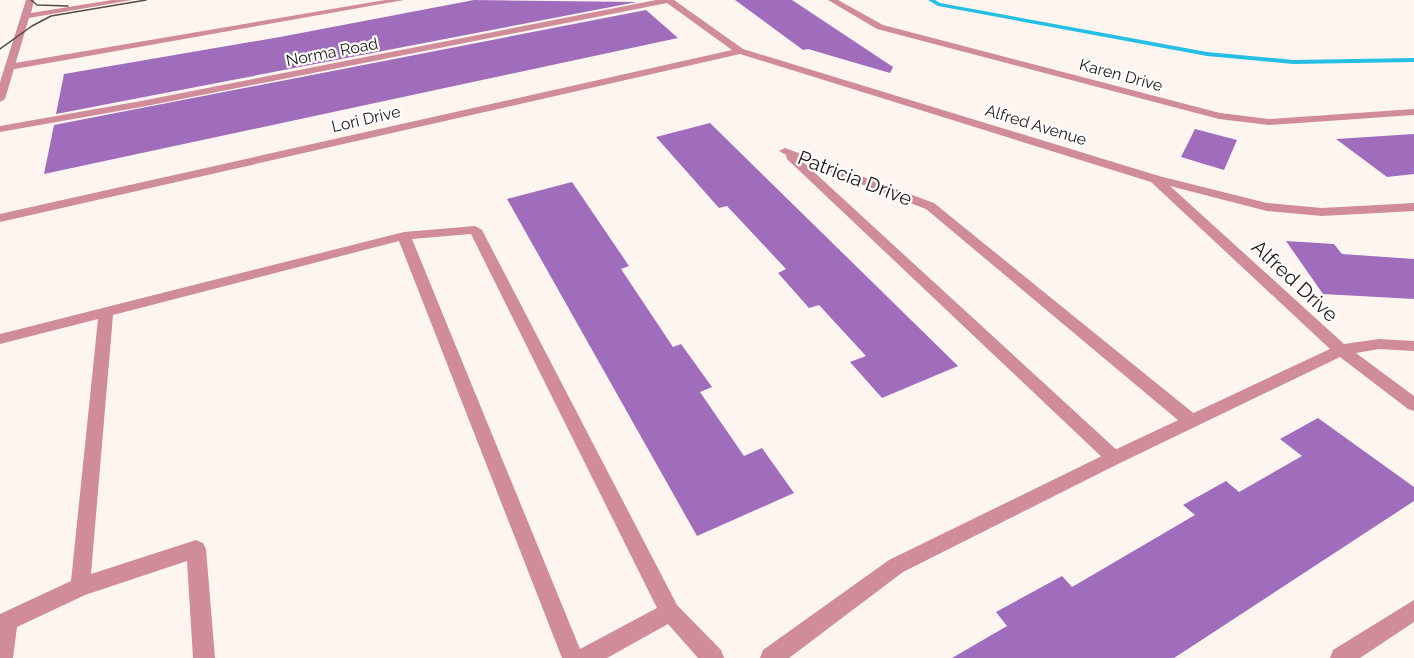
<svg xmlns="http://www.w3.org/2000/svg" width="1414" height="658" viewBox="0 0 1414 658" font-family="Raleway,sans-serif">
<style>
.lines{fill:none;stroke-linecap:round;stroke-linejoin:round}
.stream{fill:#25bfe3;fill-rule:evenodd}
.building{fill:#a06dbd}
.service{fill:#d18c99;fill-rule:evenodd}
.minor{fill:#d18c99;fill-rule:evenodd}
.tram{stroke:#514a46;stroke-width:1.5}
.labels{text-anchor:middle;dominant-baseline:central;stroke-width:4.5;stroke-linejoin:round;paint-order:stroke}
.far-street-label{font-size:16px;fill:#1d1714;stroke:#fff}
.street-label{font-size:20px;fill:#1d1714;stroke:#fff}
</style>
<rect width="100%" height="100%" fill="#fff5f0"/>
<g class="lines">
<path class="stream" d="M 928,0 L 935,0 L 940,3 L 1207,52 L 1293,60 L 1414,58 L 1414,62 L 1293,64 L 1207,56 L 938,6 Z"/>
</g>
<path class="building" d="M 474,0 L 637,2 L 56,114 L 64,74 L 280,37 Z
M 735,0 L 792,0 L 893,67 L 890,73 L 808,49 L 803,50 Z
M 646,10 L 678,38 L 44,174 L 54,125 Z
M 710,123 L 763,175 L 958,366 L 882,398 L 850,362 L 866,356 L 819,305 L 809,308 L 778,273 L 786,269 L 727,206 L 719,208 L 656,137 Z
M 1195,129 L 1237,140 L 1224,170 L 1181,157 Z
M 1414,134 L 1414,174 L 1387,177 L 1336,139 Z
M 572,182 L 629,266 L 621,269 L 673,347 L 681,344 L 712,387 L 700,392 L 744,456 L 762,448 L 794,493 L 697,536 L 507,199 Z
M 1286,241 L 1334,244 L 1342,254 L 1414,259 L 1414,299 L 1323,294 Z
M 1318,418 L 1414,487 L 1414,501 L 1174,658 L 952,658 L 1007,626 L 996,612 L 1062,576 L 1072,587 L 1195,515 L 1183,505 L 1226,481 L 1239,492 L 1302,456 L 1280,439 Z"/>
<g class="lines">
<path class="service" d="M 385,0 L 404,0 L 9,70 L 4,67 L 9,64 Z
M 785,148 L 934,203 L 1197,416 L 1199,421 L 1197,426 L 1191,428 L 1185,426 L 926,209 L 803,162 L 1120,453 L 1123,458 L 1120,463 L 1114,465 L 1108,463 L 787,159 L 786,155 L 779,151 Z
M 475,226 L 482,230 L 677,605 L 721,650 L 724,658 L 698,658 L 668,624 L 607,658 L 562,658 L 399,241 L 113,315 L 91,574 L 196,540 L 203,543 L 206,549 L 215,658 L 193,658 L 187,561 L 85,595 L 17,627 L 13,658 L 0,658 L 0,614 L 71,581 L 98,319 L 0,344 L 0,334 L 404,232 ZM 471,234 L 657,608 L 580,649 L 412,239 Z"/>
<path class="minor" d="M 26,0 L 34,0 L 31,13 L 112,0 L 132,0 L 29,18 L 5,99 L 0,102 L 0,82 Z
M 656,0 L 674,0 L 743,49 L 1159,176 L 1267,203 L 1322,208 L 1414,203 L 1414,211 L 1322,216 L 1267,211 L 1170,186 L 1344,344 L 1379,339 L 1414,341 L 1414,351 L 1379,349 L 1356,353 L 1414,396 L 1414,411 L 1408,409 L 1340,357 L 1120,463 L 903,572 L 789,658 L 760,658 L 763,650 L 889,560 L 1108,453 L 1330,349 L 1151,182 L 740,54 L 0,222 L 0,214 L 732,50 L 667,3 L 141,107 L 0,132 L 0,126 L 141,101 Z
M 828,0 L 838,0 L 883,25 L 1220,113 L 1269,119 L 1414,109 L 1414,115 L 1269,125 L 1219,119 L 877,29 Z
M 1414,600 L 1414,622 L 1360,658 L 1330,658 L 1333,650 Z"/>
<path class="tram" d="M 31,0 L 37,5 L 68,6
M 0,49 L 32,26 L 51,16 L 146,0"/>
</g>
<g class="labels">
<g class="far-street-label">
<text transform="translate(332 52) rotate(-11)">Norma Road</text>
<text transform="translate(1121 75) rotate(15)">Karen Drive</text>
<text transform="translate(366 119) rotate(-13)">Lori Drive</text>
<text transform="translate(1036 125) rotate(17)">Alfred Avenue</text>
</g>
<g class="street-label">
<text transform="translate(855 178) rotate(21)">Patricia Drive</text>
<text transform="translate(1295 281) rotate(43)">Alfred Drive</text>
</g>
</g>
</svg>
